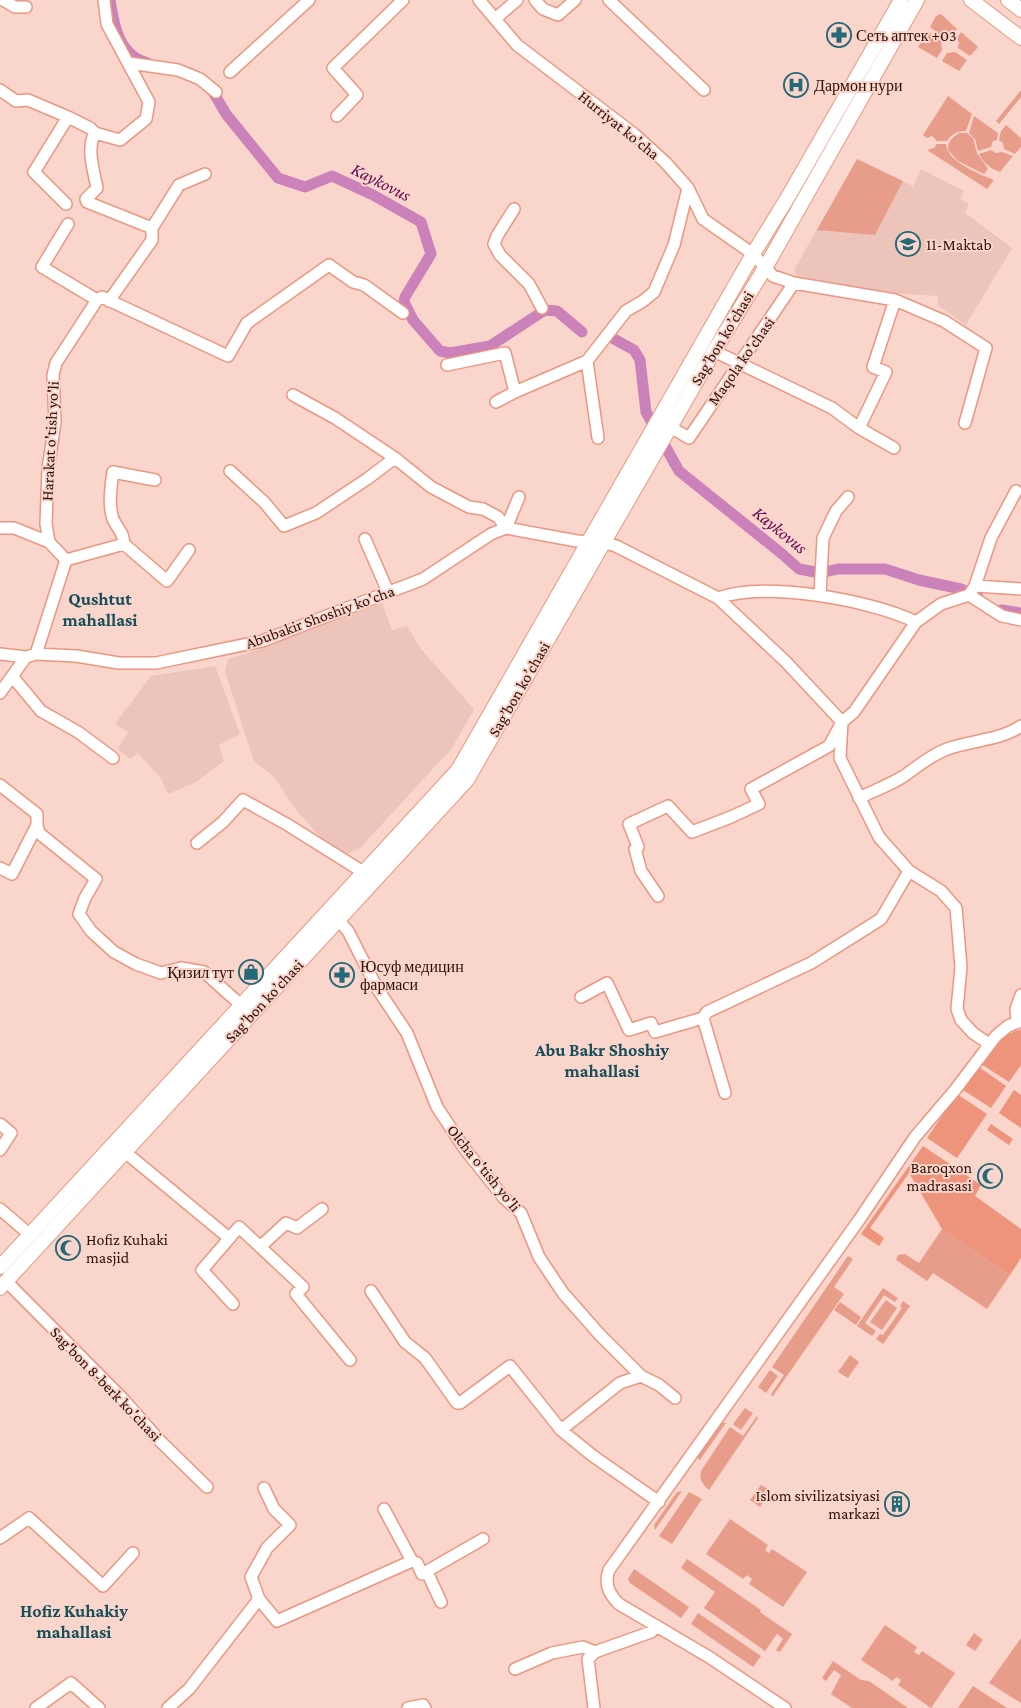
<svg xmlns="http://www.w3.org/2000/svg" width="1021" height="1708" viewBox="0 0 1021 1708" font-family="'Crimson Pro',serif">
<style>
.built{fill:#ecc4ba}
.green{fill:#e89d8a}
.forest{fill:#ee937c}
.lines{fill:none;stroke-linecap:round;stroke-linejoin:round}
.canal{stroke:#cb82ba;stroke-width:11}
.minor-casing{stroke:#ec967f;stroke-width:14}
.major-casing{stroke:#ec967f;stroke-width:16}
.minor{stroke:#fff;stroke-width:11}
.major{stroke:#fff;stroke-width:14}
.labels{text-anchor:middle;dominant-baseline:central;stroke-width:4;stroke-linejoin:round;paint-order:stroke}
.poi-label{font-size:16px;fill:#2f0f07;stroke:#fad5cb;text-anchor:start}
.street-label{font-size:16px;fill:#2f0f07;stroke:#fad5cb}
.water-label{font-size:18px;font-style:italic;fill:#630856;stroke:#fad5cb}
.neighbourhood-label{font-size:18px;font-weight:bold;fill:#174f5b;stroke:#fad5cb}
</style>
<rect width="100%" height="100%" fill="#fad5cb"/>
<path class="built" d="M 857,159 L 913,186 L 921,169 L 964,191 L 960,199 L 969,204 L 965,213 L 1012,248 L 966,325 L 937,305 L 938,296 L 855,291 L 801,281 L 794,270 Z
M 382,603 L 392,630 L 407,626 L 420,648 L 474,709 L 452,748 L 360,848 L 342,856 L 323,840 L 297,811 L 273,776 L 254,761 L 225,672 L 228,659 L 248,653 Z
M 215,666 L 240,734 L 219,745 L 224,761 L 196,782 L 168,794 L 160,777 L 138,753 L 130,759 L 118,749 L 128,732 L 115,724 L 151,676 Z"/>
<path class="green" d="M 941,14 L 957,29 L 953,35 L 948,35 L 943,37 L 930,27 L 936,16 Z
M 928,31 L 941,41 L 942,50 L 937,58 L 918,47 Z
M 961,32 L 978,47 L 970,56 L 958,48 L 959,43 L 957,38 Z
M 955,52 L 967,60 L 959,71 L 942,61 L 947,53 Z
M 1021,90 L 1021,97 L 999,124 L 996,121 Z
M 948,96 L 972,114 L 966,131 C 957,131 952,134 947,141 L 937,141 L 932,136 L 927,138 L 923,135 Z
M 974,116 L 998,133 L 997,140 L 993,141 L 991,147 L 978,151 L 975,139 L 969,133 Z
M 1006,125 L 1021,138 L 1021,147 L 1015,154 L 1004,149 L 1003,143 L 999,140 L 1001,131 Z
M 959,133 L 967,133 L 973,138 L 977,153 L 988,169 L 984,174 L 958,161 L 948,150 C 948,141 952,138 959,133 Z
M 937,144 L 946,144 C 947,162 980,174 994,180 L 987,189 L 927,150 L 934,148 Z
M 991,150 L 996,153 L 1002,152 L 1013,156 L 1000,172 C 990,168 984,164 979,154 Z
M 857,159 L 903,181 L 875,235 L 817,230 Z
M 942,1229 L 1010,1275 L 987,1309 L 933,1273 L 927,1281 L 896,1260 L 898,1255 L 905,1254 L 919,1263 Z
M 848,1256 L 853,1259 L 834,1287 L 844,1294 L 773,1396 L 772,1396 L 771,1394 L 784,1375 L 772,1367 Z
M 883,1288 L 898,1298 L 895,1302 L 884,1295 L 865,1323 L 876,1331 L 872,1336 L 857,1326 Z
M 886,1300 L 897,1308 L 882,1330 L 870,1322 Z
M 903,1301 L 910,1306 L 883,1344 L 876,1339 L 880,1334 L 883,1335 L 902,1308 L 900,1306 Z
M 840,1302 L 861,1317 L 856,1325 L 834,1310 Z
M 850,1355 L 859,1362 L 848,1378 L 838,1372 Z
M 770,1370 L 778,1376 L 766,1393 L 758,1387 Z
M 745,1408 L 753,1413 L 741,1430 L 733,1424 Z
M 757,1416 L 758,1418 L 709,1490 C 702,1484 699,1479 701,1471 L 730,1427 L 743,1436 Z
M 720,1423 L 726,1423 L 699,1461 L 698,1456 Z
M 761,1485 L 771,1491 L 760,1507 L 750,1500 Z
M 682,1491 L 655,1530 L 654,1525 L 677,1492 Z
M 689,1492 L 702,1499 L 672,1544 L 659,1536 Z
M 730,1519 L 768,1545 L 765,1550 L 769,1553 L 772,1549 L 807,1572 L 783,1607 L 749,1584 L 752,1579 L 747,1575 L 743,1579 L 706,1554 Z
M 687,1559 L 761,1610 L 760,1612 L 792,1634 L 780,1652 L 776,1650 L 783,1639 L 777,1634 L 765,1651 L 704,1608 L 715,1592 L 681,1568 Z
M 634,1569 L 689,1607 L 681,1618 L 630,1583 L 628,1579 Z
M 698,1613 L 761,1656 L 753,1667 L 691,1624 Z
M 885,1625 L 917,1647 L 914,1652 L 919,1655 L 922,1651 L 955,1673 L 931,1708 L 898,1685 L 901,1680 L 896,1677 L 893,1681 L 861,1660 Z
M 974,1633 L 983,1640 L 975,1651 L 966,1645 Z
M 1021,1638 L 1021,1703 L 989,1683 Z
M 833,1661 L 861,1680 L 869,1681 L 908,1708 L 852,1708 L 831,1694 L 841,1675 L 834,1670 L 826,1681 L 822,1678 Z
M 973,1686 L 1007,1708 L 958,1708 Z"/>
<path class="forest" d="M 1021,1030 L 1021,1065 L 1009,1082 L 981,1064 C 992,1050 1002,1032 1021,1030 Z
M 979,1067 L 1006,1086 L 991,1108 L 963,1090 Z
M 1014,1090 L 1021,1095 L 1021,1128 L 999,1113 Z
M 957,1094 L 987,1114 L 957,1158 L 927,1138 Z
M 991,1124 L 1013,1139 L 1009,1145 L 987,1130 Z
M 923,1146 L 981,1185 L 975,1196 L 1021,1229 L 1021,1258 L 1010,1275 L 942,1229 L 909,1173 L 870,1228 L 884,1238 L 879,1246 L 861,1234 Z"/>
<g class="lines">
<path class="canal" d="M 110,0 C 114,26 119,56 148,63
M 209,85 L 226,114 L 278,178 L 305,187 L 332,176 L 373,195 L 421,222 L 431,254 L 405,297 L 404,302 L 413,320 L 440,351 L 450,353 L 490,346 L 545,310 L 557,311 L 582,332
M 614,339 L 634,350 L 640,360 L 646,412 L 679,471 L 781,553 L 799,569 L 820,573 L 838,569 L 885,569 L 919,580 L 961,589 L 978,597
M 1001,610 L 1021,613"/>
<defs>
<path id="minor" d="M 3,0 L 15,7 L 26,7
M 479,0 L 517,45 L 634,134 L 665,162 L 688,188 L 703,219 L 753,254 L 773,276 L 794,283 L 895,300 L 944,321 L 986,348 L 965,423
M 535,0 L 543,9 L 558,15 L 575,0
M 609,0 L 704,90
M 495,19 L 517,0
M 129,63 L 178,70 L 200,79 L 216,92
M 230,72 L 309,0
M 0,90 L 16,101 L 28,100 L 68,117 L 90,128 L 95,133 L 120,140 L 146,119 L 149,102 L 107,24 L 104,0
M 337,116 L 357,95 L 333,68 L 403,0
M 95,133 C 86,148 94,172 97,188 L 86,199 L 87,202 L 152,228
M 66,204 L 34,172 L 68,117
M 514,209 L 497,236 L 494,244 L 500,255 L 529,284 L 542,308
M 68,224 L 42,267 L 97,300
M 152,228 L 179,185 L 205,174
M 109,301 L 152,240 L 152,228
M 714,351 L 832,408 L 859,428 L 894,448
M 447,365 L 505,353 L 515,392
M 293,395 L 335,418 L 395,458 L 431,487 L 469,507 L 483,509 L 498,517 L 506,528 L 577,541 L 605,543 L 616,546 L 718,598 L 786,662 L 842,722 L 840,758 L 879,837 L 909,871 L 941,891 L 956,908 L 961,967 L 957,1009 L 961,1020 L 973,1033 L 989,1044
M 496,402 L 515,392 L 587,361
M 670,427 L 689,438 L 794,283
M 859,428 L 886,372 L 873,367 L 895,300
M 598,438 L 587,361 L 626,311 L 643,301 L 654,292 L 674,245 L 688,188
M 230,471 L 264,502 L 284,526 L 316,513 L 367,479 L 395,458
M 0,528 L 14,528 L 49,542
M 506,528 L 519,497
M 365,539 L 388,592
M 124,544 C 123,531 118,530 113,519 C 108,505 111,486 113,472 L 155,480
M 66,560 L 124,544 L 167,581 L 189,550
M 975,586 L 1021,589
M 820,595 L 823,538 L 836,511 L 848,497
M 969,595 L 1002,616 L 1021,620
M 718,598 C 765,581 871,600 916,622
M 0,654 L 26,657 L 36,654 L 76,656 L 119,663 L 156,663 L 262,641 L 423,579 L 491,534 L 506,528
M 36,654 L 66,560 L 49,542 L 46,524 L 48,469 L 55,422 L 53,375 L 56,363 L 97,300 L 102,297 L 228,356 L 247,323 L 329,265 L 353,282 L 364,285 L 403,313
M 12,676 L 41,711 L 78,732 L 113,758
M 0,693 L 26,657
M 0,785 L 37,814 L 37,825 L 39,833 L 96,879 L 85,898 L 79,914 L 91,931 L 114,952 L 136,964 L 161,973 L 181,968 L 204,972 L 241,1005
M 859,798 C 873,791 890,785 904,776 C 918,766 931,755 947,749 C 971,740 999,741 1021,726
M 197,843 L 223,822 L 243,800 L 288,825 L 363,872
M 0,868 L 12,874 L 37,825
M 658,896 L 641,871 L 635,849 L 638,847 L 629,824 L 668,806 L 692,832 L 731,817 L 759,804 L 751,789 L 829,746 L 842,722 L 854,712 L 916,622 L 941,604 L 969,595 L 975,586 L 991,538 L 1016,491
M 334,915 L 348,931 L 377,988 L 407,1033 L 437,1107 L 464,1148 L 504,1198 L 521,1213 L 539,1257 L 563,1293 L 600,1335 L 641,1376 L 659,1385 L 675,1398
M 581,997 L 607,983 L 629,1030 L 651,1023 L 655,1032 L 703,1018 L 707,1012 L 811,963 L 881,919 L 909,871
M 703,1018 L 725,1093
M 1017,1022 L 1016,1009 L 1021,995
M 0,1124 L 11,1133 L 0,1150
M 125,1152 L 229,1238
M 0,1209 L 29,1234
M 260,1247 L 286,1223 L 297,1228 L 322,1209
M 6,1281 L 124,1400 L 159,1440 L 207,1487
M 371,1291 L 405,1342 L 425,1358 L 457,1403 L 460,1403 L 510,1366 L 561,1430 L 593,1456 L 659,1502
M 233,1304 L 202,1270 L 239,1227 L 303,1287 L 296,1294 L 350,1360
M 561,1430 L 620,1383 L 641,1376
M 264,1488 L 274,1509 L 290,1525 L 267,1548 L 251,1577 L 259,1599 L 277,1621 L 412,1561
M 384,1509 L 412,1561 L 417,1563 L 422,1574 L 483,1539
M 0,1538 L 29,1518 L 103,1586 L 133,1553
M 427,1572 L 441,1602
M 515,1669 L 552,1653 L 583,1647 L 595,1652
M 36,1708 L 71,1683 L 99,1708
M 168,1708 L 189,1689 L 259,1599
M 408,1708 L 423,1705 L 425,1708
M 594,1708 L 588,1659 L 595,1652 L 651,1632 L 657,1626
M 785,1708 L 709,1657 L 619,1604 C 609,1594 604,1584 609,1570 L 859,1220 L 915,1137 L 955,1090 L 996,1036 L 1008,1026 L 1021,1021"/>
<path id="major" d="M 971,0 L 1021,38
M 1008,0 L 1021,10
M 0,1267 L 458,770 L 753,254 L 788,197 L 901,0
M 0,1288 L 467,780 L 714,351 L 765,268 L 917,0"/>
</defs>
<use href="#minor" class="minor-casing"/>
<use href="#major" class="major-casing"/>
<use href="#minor" class="minor"/>
<use href="#major" class="major"/>
</g>
<defs>
<symbol id="pharmacy-ring" viewBox="-11 -11 22 22"><circle r="9.5" fill="#fad5cb" stroke="#236978" stroke-width="1.5"/><path d="M-2-6h4v4h4v4h-4v4h-4v-4h-4v-4h4Z" fill="#236978"/></symbol>
<symbol id="hospital-ring" viewBox="-11 -11 22 22"><circle r="9.5" fill="#fad5cb" stroke="#236978" stroke-width="1.5"/><path d="M-5-5h3v3.5h4V-5h3V5h-3V1.5h-4V5h-3Z" fill="#236978"/></symbol>
<symbol id="school-ring" viewBox="-11 -11 22 22"><circle r="9.5" fill="#fad5cb" stroke="#236978" stroke-width="1.5"/><path d="M0-5L7-2L0 1L-7-2ZM-4 1L0 2.5L4 1V4Q0 6-4 4Z" fill="#236978"/></symbol>
<symbol id="shop-ring" viewBox="-11 -11 22 22"><circle r="9.5" fill="#fad5cb" stroke="#236978" stroke-width="1.5"/><path d="M-5-2.5h2.3a2.7 3.5 0 0 1 5.4 0H5L5.5 6h-11ZM-1.5-2.5h3a1.5 2.3 0 0 0-3 0Z" fill="#236978"/></symbol>
<symbol id="mosque-ring" viewBox="-11 -11 22 22"><circle r="9.5" fill="#fad5cb" stroke="#236978" stroke-width="1.5"/><path d="M3.5-4.9A6 6 0 1 0 3.5 4.9A5 5 0 1 1 3.5-4.9Z" fill="#236978"/></symbol>
<symbol id="building-ring" viewBox="-11 -11 22 22"><circle r="9.5" fill="#fad5cb" stroke="#236978" stroke-width="1.5"/><path d="M-4-6H4V6H1V3H-1V6H-4ZM-2.5-4.3h1.7v1.8h-1.7ZM.8-4.3h1.7v1.8H.8ZM-2.5-1h1.7V.8h-1.7ZM.8-1h1.7V.8H.8Z" fill="#236978"/></symbol>
</defs>
<g fill-rule="evenodd">
<use href="#pharmacy-ring" x="825" y="21" width="28" height="28"/>
<use href="#hospital-ring" x="782" y="71" width="28" height="28"/>
<use href="#school-ring" x="894" y="230" width="28" height="28"/>
<use href="#shop-ring" x="237" y="958" width="28" height="28"/>
<use href="#pharmacy-ring" x="328" y="961" width="28" height="28"/>
<use href="#mosque-ring" x="976" y="1162" width="28" height="28"/>
<use href="#mosque-ring" x="54" y="1234" width="28" height="28"/>
<use href="#building-ring" x="883" y="1490" width="28" height="28"/>
</g>
<g class="labels">
<g class="poi-label">
<text x="856" y="35">Сеть аптек +03</text>
<text x="814" y="85">Дармон нури</text>
<text x="926" y="244">11-Maktab</text>
<text x="360" y="966">Юсуф медицин<tspan x="360" dy="18">фармаси</tspan></text>
<text x="234" y="972" text-anchor="end">Қизил тут</text>
<text x="972" y="1167" text-anchor="end">Baroqxon<tspan x="972" dy="18">madrasasi</tspan></text>
<text x="86" y="1239">Hofiz Kuhaki<tspan x="86" dy="18">masjid</tspan></text>
<text x="880" y="1495" text-anchor="end">Islom sivilizatsiyasi<tspan x="880" dy="18">markazi</tspan></text>
</g>
<g class="street-label">
<text transform="translate(619 125) rotate(39)">Hurriyat ko'cha</text>
<text transform="translate(722 338) rotate(-59)">Sag’bon ko’chasi</text>
<text transform="translate(741 361) rotate(-55)">Maqola ko'chasi</text>
<text transform="translate(50 441) rotate(-87)">Harakat o'tish yo'li</text>
<text transform="translate(320 617) rotate(-20)">Abubakir Shoshiy ko'cha</text>
<text transform="translate(519 689) rotate(-60)">Sag’bon ko’chasi</text>
<text transform="translate(264 1001) rotate(-47)">Sag’bon ko’chasi</text>
<text transform="translate(484 1168) rotate(51)">Olcha o'tish yo'li</text>
<text transform="translate(106 1384) rotate(46)">Sag'bon 8-berk ko'chasi</text>
</g>
<g class="water-label">
<text transform="translate(381 182) rotate(27)">Kaykovus</text>
<text transform="translate(780 530) rotate(39)">Kaykovus</text>
</g>
<g class="neighbourhood-label">
<text x="100" y="599">Qushtut<tspan x="100" dy="21">mahallasi</tspan></text>
<text x="602" y="1050">Abu Bakr Shoshiy<tspan x="602" dy="21">mahallasi</tspan></text>
<text x="74" y="1611">Hofiz Kuhakiy<tspan x="74" dy="21">mahallasi</tspan></text>
</g>
</g>
</svg>
